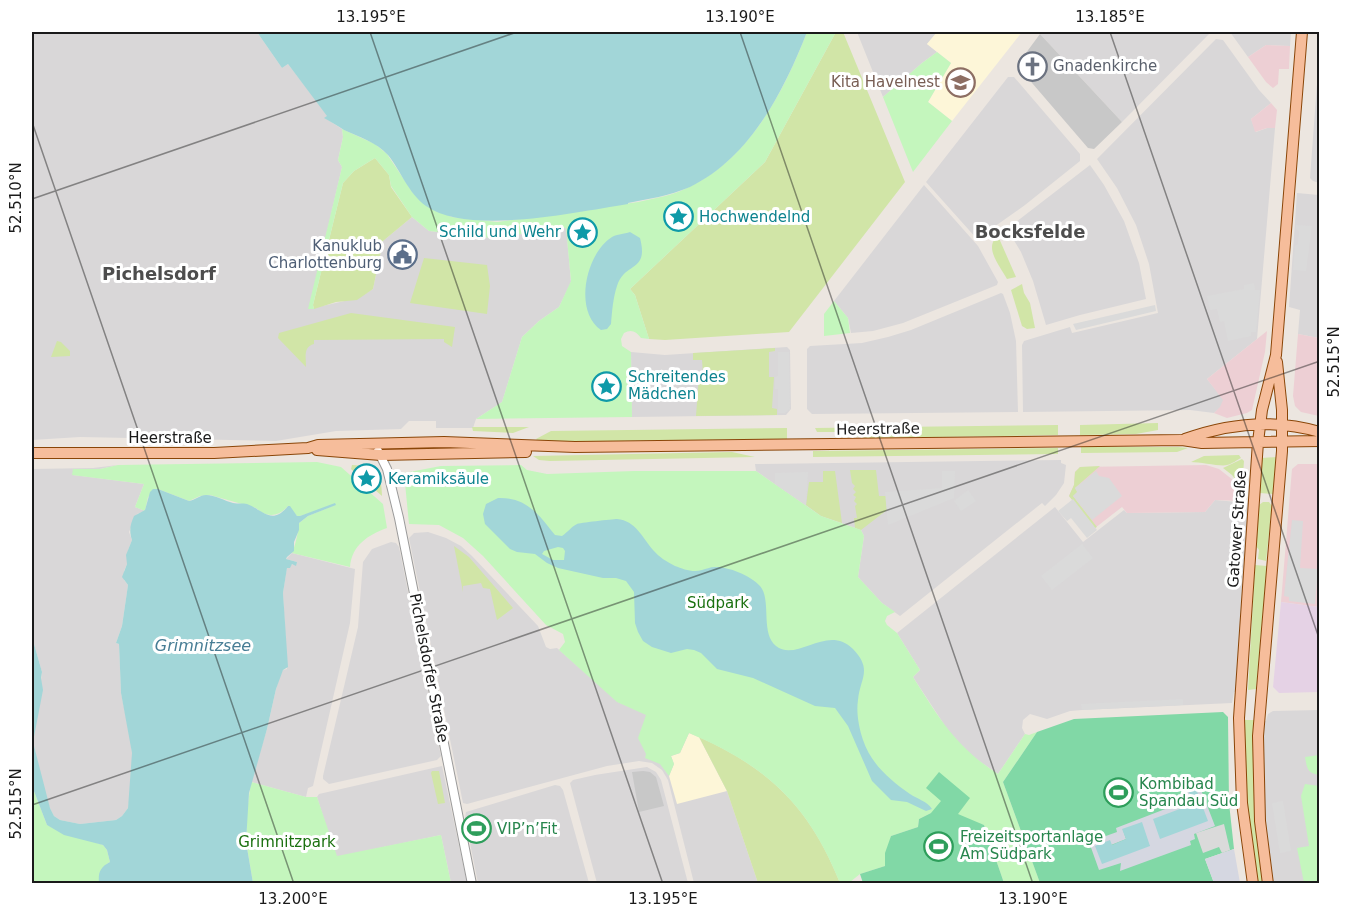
<svg xmlns="http://www.w3.org/2000/svg" width="1351" height="915" viewBox="0 0 1351 915" font-family="'DejaVu Sans',sans-serif">
<style>
.residential{fill:#d9d7d8}
.commercial{fill:#edcfd4}
.industrial{fill:#e5d2e5}
.education{fill:#fdf6d8}
.religious{fill:#c8c8c8}
.grass{fill:#d1e5a7}
.park{fill:#c4f6bd}
.pitch{fill:#81d8a6}
.parking{fill:#dadada}
.plaza{fill:#d5d7e1;fill-rule:evenodd}
.water{fill:#a2d6d8;fill-rule:evenodd}
.lines{fill:none;stroke-linecap:round;stroke-linejoin:round}
.minor-casing{stroke:#9b9b9b;stroke-width:10}
.major-casing{stroke:#8a4507;stroke-width:12}
.minor{stroke:#fff;stroke-width:8}
.major{stroke:#f6bd9b;stroke-width:10}
.ticks{fill:none;stroke:#1a1a1a;stroke-width:1.5;stroke-opacity:0.45}
.labels{text-anchor:middle;dominant-baseline:central;stroke-width:6;stroke-linejoin:round;paint-order:stroke}
.worship-label{font-size:15px;fill:#5b616d;stroke:#fff;text-anchor:start}
.education-label{font-size:15px;fill:#785e54;stroke:#fff;text-anchor:end}
.culture-label{font-size:15px;fill:#0d838f;stroke:#fff;text-anchor:start}
.service-label{font-size:15px;fill:#4e5e75;stroke:#fff;text-anchor:end}
.street-label{font-size:15px;fill:#1a1a1a;stroke:#fff}
.park-label{font-size:15px;fill:#1b7110;stroke:#fff}
.leisure-label{font-size:15px;fill:#27864d;stroke:#fff;text-anchor:start}
.water-label{font-size:16px;font-style:italic;fill:#477d95;stroke:#fff}
.quarter-label{font-size:18px;font-weight:bold;fill:#4d4d4d;stroke:#fff}
.neatline{fill:none;stroke:#1a1a1a;stroke-width:2}
.ticks-label{font-size:15px;text-anchor:middle;fill:#1a1a1a}
</style>
<rect width="100%" height="100%" fill="#ece6e0"/>
<path class="residential" d="M 32,32 L 257,32 L 282,68 L 288,64 L 328,116 L 325,118 L 342,129 L 343,137 L 338,160 L 342,167 L 309,309 L 358,298 L 373,289 L 383,241 L 412,217 L 429,231 L 492,238 L 566,227 L 571,282 L 559,307 L 539,321 L 522,337 L 502,402 L 476,419 L 473,428 L 436,428 L 436,421 L 409,421 L 401,429 L 336,431 L 276,441 L 80,437 L 32,440 Z
M 857,32 L 937,32 L 927,44 L 937,52 L 922,63 L 883,97 Z
M 1042,32 L 1211,32 L 1122,122 L 1040,34 Z
M 1230,32 L 1291,32 L 1290,46 L 1266,45 L 1248,57 Z
M 1216,39 L 1223,40 L 1259,90 L 1271,103 L 1251,119 L 1256,132 L 1267,128 L 1275,128 L 1257,339 L 1207,379 L 1224,400 L 1221,407 L 1214,413 L 1190,410 L 1023,412 L 1022,345 L 1024,341 L 1070,327 L 1072,333 L 1158,313 L 1149,264 L 1136,225 L 1117,188 L 1097,159 Z
M 1319,57 L 1319,183 L 1313,181 L 1310,178 Z
M 1008,77 L 1014,77 L 1080,154 L 1080,161 L 1025,205 L 977,239 L 926,182 Z
M 1090,165 L 1104,185 L 1124,221 L 1139,263 L 1146,299 L 1080,315 L 1046,325 L 1033,281 L 1021,252 L 1007,229 Z
M 924,185 L 978,246 L 998,282 L 997,285 L 903,323 L 873,331 L 851,333 L 848,318 L 834,301 Z
M 1297,193 L 1319,195 L 1319,338 L 1298,334 L 1300,310 L 1289,307 Z
M 1001,293 L 1003,294 L 1010,313 L 1016,341 L 1018,412 L 812,414 L 807,409 L 807,349 L 810,346 L 862,343 L 888,337 L 911,330 Z
M 787,347 L 790,350 L 791,409 L 786,415 L 632,417 L 631,352 L 665,355 Z
M 1061,460 L 1061,463 L 1066,465 L 1064,483 L 1056,495 L 1045,506 L 1042,503 L 900,616 L 882,603 L 858,577 L 864,536 L 861,530 L 821,516 L 756,471 L 755,464 Z
M 118,465 L 100,469 L 74,469 L 73,475 L 144,484 L 135,507 L 145,511 L 137,514 L 129,532 L 132,540 L 128,550 L 127,564 L 124,571 L 124,580 L 128,585 L 122,626 L 116,643 L 119,644 L 121,693 L 131,742 L 133,764 L 130,796 L 128,808 L 122,816 L 116,820 L 80,824 L 60,820 L 54,816 L 47,802 L 33,742 L 42,672 L 32,637 L 32,469 L 93,468 Z
M 1215,500 L 1249,503 L 1237,692 L 1234,692 L 1232,703 L 1082,710 L 1070,711 L 1047,719 L 1030,714 L 1023,720 L 1022,728 L 1025,734 L 998,774 L 972,756 L 951,735 L 913,677 L 920,670 L 897,633 L 1055,507 L 1083,542 L 1124,510 L 1127,513 L 1205,512 Z
M 428,532 L 446,538 L 461,546 L 472,556 L 538,626 L 546,647 L 550,649 L 557,648 L 618,702 L 699,737 L 727,791 L 758,883 L 694,883 L 668,780 L 662,770 L 652,763 L 639,761 L 607,766 L 467,804 L 463,803 L 409,538 L 414,533 Z
M 391,542 L 396,543 L 399,547 L 441,756 L 437,760 L 329,784 L 323,779 L 323,776 L 358,627 L 363,562 L 372,549 Z
M 292,553 L 355,569 L 350,623 L 313,786 L 308,788 L 306,797 L 251,782 L 267,729 L 276,689 L 280,675 L 283,670 L 287,669 L 283,593 L 287,567 L 297,562 L 286,559 Z
M 1319,710 L 1319,883 L 1273,883 L 1264,817 L 1262,776 L 1263,721 L 1266,721 L 1268,714 L 1273,711 Z
M 442,766 L 467,883 L 451,883 L 441,835 L 336,857 L 317,797 L 319,794 Z
M 647,767 L 656,772 L 661,780 L 688,883 L 597,883 L 570,783 L 573,780 L 595,775 Z
M 555,785 L 560,786 L 563,790 L 589,883 L 478,883 L 465,818 L 466,812 Z"/>
<path class="commercial" d="M 1266,45 L 1290,46 L 1289,69 L 1279,69 L 1278,84 L 1273,88 L 1266,82 L 1248,57 Z
M 1271,103 L 1277,110 L 1275,128 L 1267,128 L 1255,132 L 1251,119 Z
M 1267,331 L 1265,352 L 1252,410 L 1247,413 L 1227,418 L 1214,413 L 1220,407 L 1223,400 L 1207,379 Z
M 1298,334 L 1319,338 L 1319,416 L 1301,412 L 1295,406 L 1293,396 Z
M 1298,464 L 1319,464 L 1319,607 L 1281,602 L 1292,469 Z
M 1206,465 L 1219,469 L 1233,480 L 1239,491 L 1241,501 L 1215,500 L 1205,512 L 1127,513 L 1122,507 L 1095,528 L 1069,496 L 1074,485 L 1075,472 L 1080,467 Z"/>
<path class="industrial" d="M 1281,602 L 1319,607 L 1319,692 L 1279,693 L 1273,687 Z"/>
<path class="education" d="M 937,32 L 1022,32 L 952,121 L 928,102 L 951,63 L 927,44 Z
M 689,733 L 699,737 L 727,791 L 677,804 L 669,776 L 674,764 L 671,756 L 680,753 Z"/>
<path class="religious" d="M 1040,34 L 1122,122 L 1094,149 L 1088,148 L 1020,69 L 1020,61 Z
M 643,771 L 650,772 L 656,777 L 664,806 L 639,812 L 632,772 Z"/>
<path class="grass" d="M 836,32 L 843,32 L 905,182 L 789,332 L 665,340 L 649,339 L 635,295 L 630,289 L 765,162 Z
M 375,158 L 389,175 L 391,187 L 412,217 L 383,241 L 373,289 L 357,300 L 336,302 L 314,309 L 313,305 L 343,183 L 354,171 Z
M 998,236 L 1016,277 L 1007,279 C 1000,266 983,247 998,236 Z
M 424,258 L 487,265 L 490,286 L 487,314 L 410,303 Z
M 1022,284 L 1024,293 L 1030,303 L 1035,328 L 1027,329 L 1022,326 L 1011,290 Z
M 351,313 L 455,327 L 452,347 L 444,342 L 444,339 L 314,340 L 314,344 C 303,347 306,357 306,367 L 278,338 L 279,333 Z
M 57,341 L 61,342 L 70,351 L 70,356 L 51,357 Z
M 775,348 L 775,351 L 769,352 L 769,377 L 774,377 L 772,408 L 777,409 L 777,415 L 696,416 L 699,375 L 703,374 L 702,360 L 693,360 L 693,353 Z
M 1158,423 L 1158,430 L 1136,434 L 1080,435 L 1080,425 Z
M 1058,425 L 1058,435 L 868,438 L 844,435 L 843,432 L 817,432 L 815,428 Z
M 472,427 L 529,427 L 513,433 L 473,431 Z
M 787,428 L 787,439 L 539,442 L 536,439 L 551,431 Z
M 1081,447 L 1178,447 L 1188,448 L 1177,452 L 1081,453 Z
M 1058,448 L 1058,454 L 813,457 L 813,451 Z
M 732,452 L 755,457 L 550,461 L 539,460 L 533,456 Z
M 1239,455 L 1241,458 C 1237,460 1232,464 1227,465 C 1222,467 1200,462 1191,462 L 1204,456 Z
M 1277,457 L 1273,494 L 1260,493 L 1262,458 Z
M 1242,459 L 1244,461 L 1242,488 L 1232,475 L 1223,468 Z
M 352,465 C 374,466 382,472 382,496 L 351,469 Z
M 1100,466 L 1075,488 L 1078,492 L 1073,496 L 1097,527 L 1095,528 L 1069,496 L 1074,485 L 1075,472 L 1080,467 Z
M 850,470 L 876,470 L 879,496 L 886,496 L 887,510 L 861,530 L 855,528 L 854,518 L 857,518 L 855,506 L 857,504 L 854,501 L 856,497 L 853,495 L 856,492 L 853,489 L 855,486 L 852,483 Z
M 823,471 L 835,471 L 842,523 L 821,516 L 806,505 L 809,482 L 823,482 Z
M 1263,502 L 1269,502 L 1272,506 L 1266,561 L 1258,559 L 1259,550 L 1256,546 L 1259,505 Z
M 454,546 L 469,557 L 513,608 L 497,620 L 490,589 L 483,588 L 481,583 L 463,586 L 463,592 Z
M 1255,565 L 1267,566 L 1256,689 L 1248,690 Z
M 1245,720 L 1254,720 L 1254,804 L 1263,883 L 1258,883 C 1248,829 1244,775 1245,720 Z
M 699,737 C 771,769 811,810 840,883 L 758,883 L 727,791 Z
M 432,771 L 439,771 L 445,803 L 438,804 L 431,773 Z"/>
<path class="park" d="M 807,32 L 836,32 L 765,162 L 630,289 L 635,295 L 649,339 L 641,338 C 636,331 631,329 624,333 L 621,339 L 622,346 L 631,352 L 632,417 L 476,419 L 502,402 L 522,337 L 539,321 L 559,307 L 571,281 L 566,228 L 492,238 L 429,231 L 412,217 L 391,186 L 389,175 L 375,158 L 354,171 L 343,183 L 313,305 L 314,309 L 308,309 L 342,167 L 338,160 L 343,137 L 342,129 L 375,144 L 387,154 L 413,193 L 427,206 L 452,217 L 497,222 L 638,202 C 656,198 675,195 691,186 C 751,156 784,91 807,32 Z
M 937,52 L 951,63 L 928,102 L 952,121 L 913,172 L 883,97 L 922,63 Z
M 834,301 L 848,318 L 850,333 L 824,336 L 824,314 Z
M 317,462 L 341,467 L 383,504 L 387,528 C 368,535 352,545 350,567 L 292,553 C 295,547 299,529 299,523 L 308,516 L 335,505 L 300,516 L 297,516 L 288,506 C 279,517 266,518 256,508 L 210,495 L 200,496 L 189,501 L 158,489 L 148,497 L 145,511 L 135,507 L 144,484 L 72,475 L 73,469 L 100,469 L 118,465 Z
M 521,465 L 527,470 L 547,474 L 634,471 L 756,471 L 821,516 L 861,530 L 864,536 L 858,577 L 882,603 L 895,612 L 887,616 L 885,621 L 887,625 L 897,633 L 920,670 L 913,677 C 939,718 956,747 998,774 L 1025,734 L 1029,735 L 1037,732 L 1003,782 L 1040,883 L 1004,883 L 984,825 L 931,813 L 919,819 L 918,827 L 891,836 L 885,866 L 860,874 L 850,882 L 840,883 C 808,804 767,766 689,733 L 680,753 L 671,756 L 674,764 L 669,776 L 660,764 L 645,758 L 646,754 L 638,738 L 646,715 L 617,702 L 559,650 L 565,642 L 563,634 L 546,625 L 483,556 L 463,538 L 439,525 L 409,524 L 404,473 L 441,466 Z
M 1319,755 L 1319,775 C 1307,773 1307,768 1305,757 Z
M 251,782 L 306,797 L 317,797 L 337,856 L 441,835 L 451,883 L 253,883 L 246,842 L 247,811 Z
M 1305,784 L 1319,786 L 1319,883 L 1304,883 L 1297,848 L 1309,846 L 1301,796 Z
M 32,786 L 47,825 L 103,845 L 107,850 L 110,862 C 101,867 99,874 99,883 L 32,883 Z"/>
<path class="pitch" d="M 1223,712 L 1228,717 L 1229,803 L 1234,849 L 1205,859 L 1214,883 L 1040,883 L 1003,782 L 1037,732 L 1074,719 Z
M 939,772 L 970,798 L 958,814 L 984,825 L 1004,883 L 863,883 L 860,874 L 885,866 L 885,853 L 891,836 L 918,827 L 919,819 L 931,813 L 941,801 L 926,788 Z"/>
<path class="parking" d="M 1296,225 L 1312,226 L 1306,271 L 1293,270 L 1295,246 L 1298,244 L 1299,231 L 1296,229 Z
M 1254,283 L 1255,290 L 1260,290 L 1256,332 L 1251,332 L 1251,336 L 1228,341 L 1224,321 L 1220,322 L 1217,309 L 1210,310 L 1207,296 L 1244,289 L 1244,285 Z
M 1155,305 L 1156,311 L 1076,330 L 1073,324 Z
M 778,352 L 789,352 L 790,409 L 785,413 L 778,413 L 778,389 L 775,389 L 775,377 L 778,376 Z
M 942,471 L 955,471 L 954,498 L 888,525 L 885,492 L 942,488 Z
M 1096,471 L 1099,476 L 1109,478 L 1122,496 L 1092,520 L 1073,496 L 1077,492 L 1075,488 Z
M 808,472 L 806,505 L 775,484 L 775,473 Z
M 968,490 L 976,501 L 961,511 L 954,501 Z
M 1073,499 L 1097,530 L 1087,538 L 1071,518 L 1067,521 L 1058,511 Z
M 1292,520 L 1303,521 L 1300,568 L 1318,569 L 1315,604 L 1289,601 L 1289,597 L 1284,596 Z
M 1082,544 L 1093,558 L 1052,590 L 1041,576 Z
M 1183,699 L 1183,705 L 1082,710 L 1081,704 Z
M 1283,801 L 1291,851 L 1280,853 L 1272,803 Z
M 1224,824 L 1230,850 L 1222,853 L 1219,847 L 1203,853 L 1196,833 Z"/>
<path class="plaza" d="M 1198,782 L 1215,826 L 1194,834 L 1195,839 L 1190,841 L 1191,845 L 1120,871 L 1121,863 L 1099,870 L 1089,842 L 1117,832 L 1116,828 L 1186,801 L 1181,788 ZM 1123,830 L 1150,846 L 1096,846 L 1111,845 L 1126,839 Z
M 1234,849 L 1240,883 L 1214,883 L 1205,859 Z"/>
<path class="water" d="M 257,32 L 807,32 C 784,91 750,158 690,187 C 669,196 648,199 628,203 L 628,204 C 576,212 469,236 426,206 C 408,193 401,171 388,155 C 376,142 359,137 344,130 C 338,126 331,122 324,118 L 327,116 L 288,64 L 282,68 Z
M 630,232 L 640,238 C 649,273 625,261 617,286 C 613,298 612,312 611,324 L 607,329 L 601,330 C 573,311 586,253 612,237 C 617,234 624,234 630,232 Z
M 153,489 L 158,489 L 189,501 C 195,500 200,495 206,495 C 215,495 225,501 233,503 C 238,504 243,503 247,504 C 263,510 272,526 288,506 L 290,506 L 297,516 L 300,516 L 335,503 L 336,505 L 308,516 L 299,523 L 299,530 L 294,542 L 294,551 L 287,557 L 286,559 L 297,562 L 296,566 L 292,564 L 290,568 L 287,568 L 283,593 L 288,667 L 283,670 L 276,689 L 267,729 L 249,793 L 246,842 L 253,883 L 99,883 C 98,873 100,867 110,862 L 107,850 L 103,845 L 64,835 L 47,825 L 32,786 L 32,637 L 42,672 L 41,678 L 43,690 L 33,742 L 50,808 L 54,816 L 60,820 L 80,824 L 116,820 L 122,816 L 128,808 L 132,753 L 121,693 L 119,644 L 116,643 L 122,626 L 128,585 L 122,577 L 127,564 L 126,555 L 132,540 C 129,531 130,525 134,516 L 145,510 L 150,492 Z
M 498,498 C 527,497 539,515 555,535 L 562,536 C 568,532 571,527 577,524 C 578,523 613,519 617,519 C 636,521 642,537 653,550 C 659,557 667,562 675,566 C 683,569 693,573 702,570 C 706,569 710,567 715,567 C 729,567 750,575 760,586 C 772,600 760,633 776,646 C 797,663 827,623 853,649 C 873,670 860,678 858,700 C 856,713 859,728 863,740 C 871,764 890,780 910,794 C 917,799 927,801 932,809 L 926,811 L 907,802 L 891,800 L 872,781 L 848,726 L 835,708 L 815,706 L 753,678 L 717,669 L 701,653 L 694,650 L 687,649 L 671,653 L 652,647 L 643,641 L 638,632 L 635,623 L 634,592 L 626,581 L 616,578 L 603,578 L 558,568 L 547,563 L 535,554 L 517,552 L 510,549 L 485,524 L 483,514 L 486,504 ZM 558,547 L 563,548 L 565,551 L 564,560 L 553,560 L 542,554 L 544,551 Z
M 1196,789 L 1208,821 L 1160,839 L 1153,819 L 1193,804 L 1189,792 Z
M 1142,822 L 1150,846 L 1102,864 L 1095,846 L 1110,840 L 1112,845 L 1126,839 L 1122,829 Z"/>
<g class="lines">
<defs>
<path id="minor" d="M 378,451 L 387,469 L 399,518 L 472,884"/>
<path id="major" d="M 1185,439 C 1229,423 1275,419 1320,432
M 317,450 L 381,455 L 526,452
M 32,453 L 214,453 L 308,448 L 318,445 L 444,442 L 575,447 L 1182,440 L 1202,443 L 1320,441
M 1253,884 L 1242,803 L 1239,718 L 1258,442 L 1262,410 L 1276,355 L 1302,32
M 1268,884 L 1260,821 L 1258,736 L 1282,451 L 1282,410 L 1277,362"/>
</defs>
<use href="#minor" class="minor-casing"/>
<use href="#major" class="major-casing"/>
<use href="#minor" class="minor"/>
<use href="#major" class="major"/>
</g>
<path class="ticks" d="M 370,32 L 663,884M 740,32 L 1033,884M 1110,32 L 1320,641M 32,122 L 294,884M 32,199 L 517,32M 32,805 L 1320,361"/>
<defs>
<symbol id="church-ring" viewBox="-11 -11 22 22"><circle r="9.5" fill="#fff" stroke="#6b7280" stroke-width="1.5"/><path d="M-1.2-6h2.4v3.5h3.3v2.4h-3.3V6h-2.4V-.1h-3.3v-2.4h3.3Z" fill="#6b7280"/></symbol>
<symbol id="school-ring" viewBox="-11 -11 22 22"><circle r="9.5" fill="#fff" stroke="#8d6e63" stroke-width="1.5"/><path d="M0-5L7-2L0 1L-7-2ZM-4 1L0 2.5L4 1V4Q0 6-4 4Z" fill="#8d6e63"/></symbol>
<symbol id="sight-ring" viewBox="-11 -11 22 22"><circle r="9.5" fill="#fff" stroke="#0f9aa8" stroke-width="1.5"/><path d="M0-6L1.8-2.2L6-1.7L2.9 1.2L3.7 5.4L0 3.3L-3.7 5.4L-2.9 1.2L-6-1.7L-1.8-2.2Z" fill="#0f9aa8"/></symbol>
<symbol id="civic-ring" viewBox="-11 -11 22 22"><circle r="9.5" fill="#fff" stroke="#5c6f8a" stroke-width="1.5"/><path d="M-.6-6.5H3V-4.5H.6V-3L4-1V1h2V6H-6V1h2V-1L-.6-3ZM-1.2 2.5V6h2.4V2.5Z" fill="#5c6f8a"/></symbol>
<symbol id="stadium-ring" viewBox="-11 -11 22 22"><circle r="9.5" fill="#fff" stroke="#2e9e5b" stroke-width="1.5"/><path d="M0-5a6.5 5 0 1 0 0 10a6.5 5 0 1 0 0-10ZM-3.5-1.8h7v3.6h-7Z" fill="#2e9e5b"/></symbol>
</defs>
<g fill-rule="evenodd">
<use href="#church-ring" x="1016" y="50" width="33" height="33"/>
<use href="#school-ring" x="944" y="66" width="33" height="33"/>
<use href="#sight-ring" x="662" y="200" width="33" height="33"/>
<use href="#sight-ring" x="566" y="216" width="33" height="33"/>
<use href="#civic-ring" x="386" y="238" width="33" height="33"/>
<use href="#sight-ring" x="590" y="370" width="33" height="33"/>
<use href="#sight-ring" x="350" y="462" width="33" height="33"/>
<use href="#stadium-ring" x="1102" y="776" width="33" height="33"/>
<use href="#stadium-ring" x="460" y="812" width="33" height="33"/>
<use href="#stadium-ring" x="922" y="830" width="33" height="33"/>
</g>
<g class="labels">
<g class="worship-label">
<text x="1053" y="66">Gnadenkirche</text>
</g>
<g class="education-label">
<text x="940" y="82">Kita Havelnest</text>
</g>
<g class="culture-label">
<text x="699" y="217">Hochwendelnd</text>
<text x="561" y="232" text-anchor="end">Schild und Wehr</text>
<text x="628" y="377">Schreitendes<tspan x="628" dy="17">Mädchen</tspan></text>
<text x="388" y="479">Keramiksäule</text>
</g>
<g class="service-label">
<text x="382" y="246">Kanuklub<tspan x="382" dy="17">Charlottenburg</tspan></text>
</g>
<g class="street-label">
<text transform="translate(878 429) rotate(-1)">Heerstraße</text>
<text x="170" y="438">Heerstraße</text>
<text transform="translate(1237 529) rotate(-86)">Gatower Straße</text>
<text transform="translate(429 668) rotate(79)">Pichelsdorfer Straße</text>
</g>
<g class="park-label">
<text x="718" y="603">Südpark</text>
<text x="287" y="842">Grimnitzpark</text>
</g>
<g class="leisure-label">
<text x="1139" y="784">Kombibad<tspan x="1139" dy="17">Spandau Süd</tspan></text>
<text x="497" y="829">VIP’n’Fit</text>
<text x="960" y="837">Freizeitsportanlage<tspan x="960" dy="17">Am Südpark</tspan></text>
</g>
<g class="water-label">
<text x="203" y="645">Grimnitzsee</text>
</g>
<g class="quarter-label">
<text x="1030" y="231">Bocksfelde</text>
<text x="159" y="273">Pichelsdorf</text>
</g>
</g>
<rect width="1351" height="915" fill="none" stroke="#ffffff" stroke-width="66"/>
<rect x="33" y="33" width="1285" height="849" class="neatline"/>
<g class="ticks-label">
<text x="371" y="22">13.195°E</text>
<text x="740" y="22">13.190°E</text>
<text x="1110" y="22">13.185°E</text>
<text transform="translate(16 198) rotate(-90)" y="5">52.510°N</text>
<text transform="translate(1334 362) rotate(-90)" y="5">52.515°N</text>
<text transform="translate(16 804) rotate(-90)" y="5">52.515°N</text>
<text x="293" y="904">13.200°E</text>
<text x="663" y="904">13.195°E</text>
<text x="1033" y="904">13.190°E</text>
</g>
</svg>
